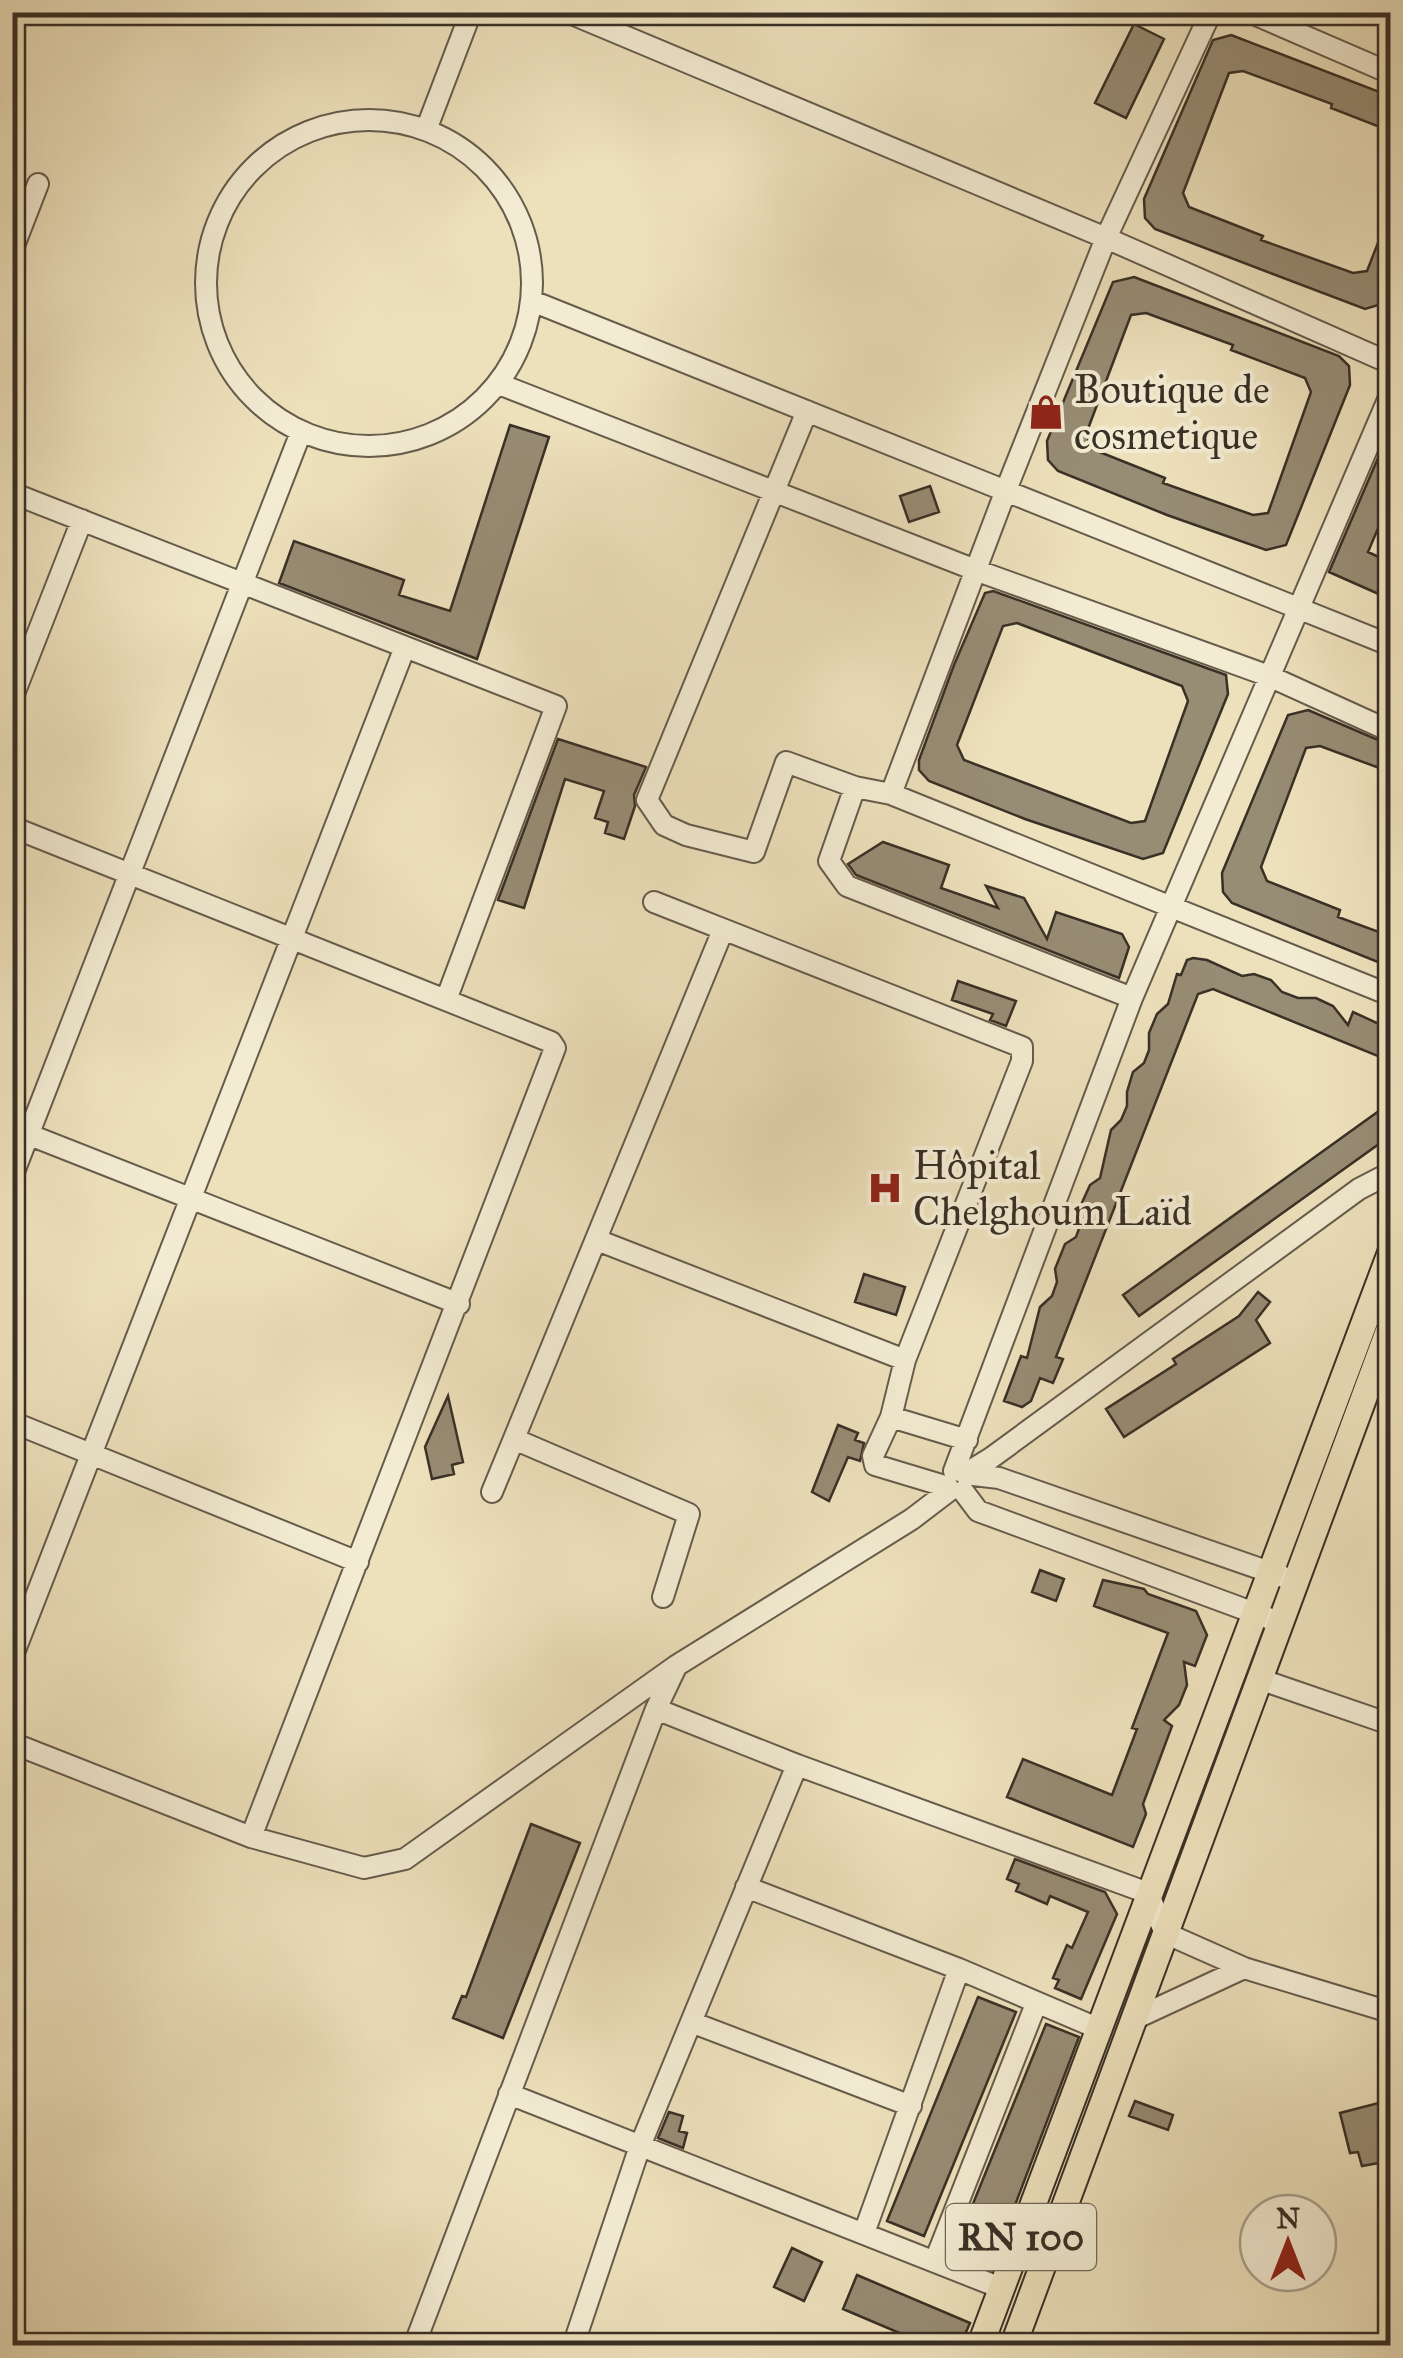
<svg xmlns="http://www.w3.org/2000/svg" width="1403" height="2358" viewBox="0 0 1403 2358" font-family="'IM FELL Great Primer',serif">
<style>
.building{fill:#978c74;stroke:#393026;stroke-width:2.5;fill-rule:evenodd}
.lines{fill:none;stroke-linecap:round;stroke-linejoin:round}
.minor-casing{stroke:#665c4c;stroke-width:24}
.major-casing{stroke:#393026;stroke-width:29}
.minor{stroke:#f3ecd3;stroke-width:20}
.major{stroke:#ede1bc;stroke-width:25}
.labels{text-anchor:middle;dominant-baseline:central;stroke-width:8;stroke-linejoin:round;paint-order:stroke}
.shield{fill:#f3ecd3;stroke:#71685a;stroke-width:2.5}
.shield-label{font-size:38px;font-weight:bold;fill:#393026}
.poi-label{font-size:40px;fill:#393026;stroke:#f3ecd3;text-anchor:start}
</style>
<rect width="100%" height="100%" fill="#ede1bc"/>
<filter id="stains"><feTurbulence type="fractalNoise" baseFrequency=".002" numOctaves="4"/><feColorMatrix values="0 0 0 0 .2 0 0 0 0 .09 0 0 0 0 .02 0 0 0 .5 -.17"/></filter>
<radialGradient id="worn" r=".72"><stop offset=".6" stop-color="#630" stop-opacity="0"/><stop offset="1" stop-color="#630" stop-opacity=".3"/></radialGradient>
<path class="building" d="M 1134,24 L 1164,39 L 1126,118 L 1095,103 Z
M 1231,35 L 1390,96 L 1390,131 L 1331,108 L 1332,104 L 1243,71 L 1229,73 L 1183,193 L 1189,207 L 1263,236 L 1261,240 L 1353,273 L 1367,271 L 1390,212 L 1390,290 L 1385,303 L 1365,309 L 1155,229 L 1145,218 L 1144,199 L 1213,40 Z
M 1134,277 L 1339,356 L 1349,366 L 1350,385 L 1286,545 L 1266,550 L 1167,515 L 1058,471 L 1048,460 L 1047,441 L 1113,282 ZM 1146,313 L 1233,345 L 1231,350 L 1305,378 L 1311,392 L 1268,513 L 1253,515 L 1163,483 L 1165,478 L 1092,449 L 1086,434 L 1131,315 Z
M 510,425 L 549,437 L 477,659 L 279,583 L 294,541 L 404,580 L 399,595 L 450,611 Z
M 1390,430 L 1390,500 L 1368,552 L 1390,562 L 1390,599 L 1329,572 Z
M 930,486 L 939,512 L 909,522 L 900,496 Z
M 993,591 L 1226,675 L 1228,694 L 1163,853 L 1143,859 L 1025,819 L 929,781 L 919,770 L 919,760 L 954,665 L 985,593 ZM 1017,623 L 1182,686 L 1188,701 L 1145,821 L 1131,823 L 964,760 L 957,745 L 1003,626 Z
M 1308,710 L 1390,745 L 1390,772 L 1320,746 L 1306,748 L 1261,867 L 1267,881 L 1340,910 L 1338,917 L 1390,936 L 1390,967 L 1232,903 L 1223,892 L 1222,873 L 1288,715 Z
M 558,739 L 646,767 L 634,795 L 635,806 L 624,839 L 605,833 L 608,822 L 595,818 L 604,791 L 565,779 L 524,908 L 498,900 Z
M 883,842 L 949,865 L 941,888 L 998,908 L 986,886 L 1024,898 L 1047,939 L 1056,912 L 1122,934 L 1129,947 L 1119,978 L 856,875 L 848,864 Z
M 1193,958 L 1207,960 L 1242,976 L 1254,974 L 1271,980 L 1282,992 L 1298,998 L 1316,998 L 1333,1006 L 1348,1025 L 1353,1012 L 1390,1029 L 1390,1061 L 1213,989 L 1198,994 L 1056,1357 L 1063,1359 L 1053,1383 L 1040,1378 L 1031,1401 L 1022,1407 L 1004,1401 L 1021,1356 L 1027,1358 L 1040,1307 L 1052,1296 L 1057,1282 L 1055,1269 L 1065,1244 L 1076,1237 L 1081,1223 L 1080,1207 L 1090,1185 L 1100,1178 L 1111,1130 L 1121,1120 L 1127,1106 L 1127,1092 L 1133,1072 L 1144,1063 L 1149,1050 L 1149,1033 L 1157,1014 L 1168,1004 L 1177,974 L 1181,975 L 1187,960 Z
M 958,981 L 1016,1001 L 1006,1026 L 990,1020 L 993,1014 L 952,1000 Z
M 1390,1103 L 1390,1136 L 1139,1316 L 1123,1295 Z
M 864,1274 L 905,1287 L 896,1315 L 855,1302 Z
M 1258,1292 L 1270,1302 L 1256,1320 L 1270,1343 L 1124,1437 L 1106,1409 L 1176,1364 L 1173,1359 L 1239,1316 Z
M 448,1396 L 463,1462 L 452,1465 L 454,1474 L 432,1479 L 425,1447 Z
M 838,1425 L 858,1433 L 855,1440 L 864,1443 L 860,1461 L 848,1457 L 829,1501 L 812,1492 Z
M 1040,1570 L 1064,1579 L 1056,1601 L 1032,1592 Z
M 1103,1580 L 1144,1589 L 1148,1594 L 1196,1611 L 1207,1635 L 1195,1666 L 1184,1662 L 1187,1685 L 1179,1705 L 1164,1720 L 1172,1726 L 1143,1804 L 1146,1814 L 1133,1847 L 1007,1797 L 1023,1759 L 1112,1795 L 1137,1729 L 1132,1728 L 1168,1633 L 1094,1606 Z
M 531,1824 L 580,1843 L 503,2038 L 453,2018 L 462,1996 L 466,1997 Z
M 1015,1859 L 1105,1892 L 1117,1914 L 1081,1999 L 1055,1988 L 1059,1980 L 1053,1978 L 1067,1945 L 1072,1948 L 1088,1912 L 1050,1896 L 1047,1904 L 1016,1891 L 1019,1884 L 1007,1879 Z
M 978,1997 L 1016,2012 L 924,2236 L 887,2221 Z
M 1046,2024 L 1079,2037 L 993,2263 L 955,2248 Z
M 1390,2100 L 1390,2161 L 1362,2166 L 1358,2152 L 1350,2153 L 1340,2113 Z
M 1135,2101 L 1173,2115 L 1168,2130 L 1129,2116 Z
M 669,2112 L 683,2116 L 679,2131 L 687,2133 L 683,2148 L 658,2138 Z
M 792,2248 L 822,2262 L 804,2301 L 774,2287 Z
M 857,2275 L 970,2323 L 960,2346 L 930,2346 L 843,2309 Z"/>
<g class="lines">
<defs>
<path id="minor" d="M 567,12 L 1106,238 L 1390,363
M 1249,12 L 1390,73
M206 283a163 163 0 1 1 326 0a163 163 0 1 1-326 0Z
M 426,130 L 471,12
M 12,251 L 38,184
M 532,301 L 1390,645
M 499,384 L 978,571 L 1269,676 L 1390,731
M 807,411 L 647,800 L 664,825 L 686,835 L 754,852 L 786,762 L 855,787
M 12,493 L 556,706 L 446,1000
M 12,699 L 82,520
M 891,794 L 1006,490 L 1106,238 L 1211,12
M 12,827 L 551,1042 L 555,1048 L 251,1837
M 654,902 L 1022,1047 L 1022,1061 L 905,1360 L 891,1417 L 873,1456 L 875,1465 L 948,1487
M 1132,998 L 847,886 L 829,861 L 855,787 L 891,794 L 1390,995
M 12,1128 L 459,1304
M 12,1177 L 301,432
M 597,1240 L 905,1360
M 891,1417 L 967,1440
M 12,1422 L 358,1562
M 514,1439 L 689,1514 L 663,1597
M 954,1471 L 1132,998 L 1390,395
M 965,1474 L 991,1458 L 1359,1189 L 1390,1173
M 965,1474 L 999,1478 L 1298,1582
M 963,1491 L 978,1511 L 1268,1618
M 492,1492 L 723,930
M 12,1658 L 405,647
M 1262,1680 L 1390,1724
M 656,1709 L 797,1765 L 1148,1893 L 1165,1933 L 1244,1968 L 1390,2012
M 12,1743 L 251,1837 L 364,1868 L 405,1859 L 676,1666 L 912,1519 L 950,1490
M 746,1887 L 959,1969 L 1097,2028
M 1132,2020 L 1244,1968
M 691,2022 L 911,2106
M 509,2094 L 1001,2288
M 864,2233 L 959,1969
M 935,2261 L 1036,2004
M 414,2346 L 656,1709 L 676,1667
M 573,2346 L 640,2146 L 797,1765"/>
<path id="major" d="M 980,2346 L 1390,1254
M 1013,2346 L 1390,1327"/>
</defs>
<use href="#minor" class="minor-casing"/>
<use href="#major" class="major-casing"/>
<use href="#minor" class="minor"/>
<use href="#major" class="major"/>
</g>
<defs>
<symbol id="shop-bare" viewBox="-9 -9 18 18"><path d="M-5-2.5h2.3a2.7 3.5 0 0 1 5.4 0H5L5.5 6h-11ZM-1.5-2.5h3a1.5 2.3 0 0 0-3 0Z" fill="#8f2418" stroke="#f3ecd3" stroke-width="2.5" paint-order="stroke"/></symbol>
<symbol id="hospital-bare" viewBox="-9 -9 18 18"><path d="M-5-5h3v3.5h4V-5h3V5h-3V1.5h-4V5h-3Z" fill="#8f2418" stroke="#f3ecd3" stroke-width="2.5" paint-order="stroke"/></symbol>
</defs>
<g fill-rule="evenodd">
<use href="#shop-bare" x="1021" y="387" width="50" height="50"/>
<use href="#hospital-bare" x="860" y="1163" width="50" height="50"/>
</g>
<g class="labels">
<rect class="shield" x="946" y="2204" width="150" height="66" rx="8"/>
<g class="shield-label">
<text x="1021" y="2237">RN 100</text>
</g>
<g class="poi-label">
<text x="1074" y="389">Boutique de<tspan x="1074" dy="46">cosmetique</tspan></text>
<text x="913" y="1165">Hôpital<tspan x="913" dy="46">Chelghoum Laïd</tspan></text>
</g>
</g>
<rect width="1403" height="2358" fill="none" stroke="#ede1bc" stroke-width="50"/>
<rect x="15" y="15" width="1373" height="2328" fill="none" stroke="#393026" stroke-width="5"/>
<rect x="25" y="25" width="1353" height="2308" fill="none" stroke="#393026" stroke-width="2.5"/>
<g transform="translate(1288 2243)"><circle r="48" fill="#f3ecd3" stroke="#a9a18e" stroke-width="2.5"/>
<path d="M0-8L18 38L0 25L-18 38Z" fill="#8f2418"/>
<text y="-15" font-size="28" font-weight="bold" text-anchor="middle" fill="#393026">N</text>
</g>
<rect width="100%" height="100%" filter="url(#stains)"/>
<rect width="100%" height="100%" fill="url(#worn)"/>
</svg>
